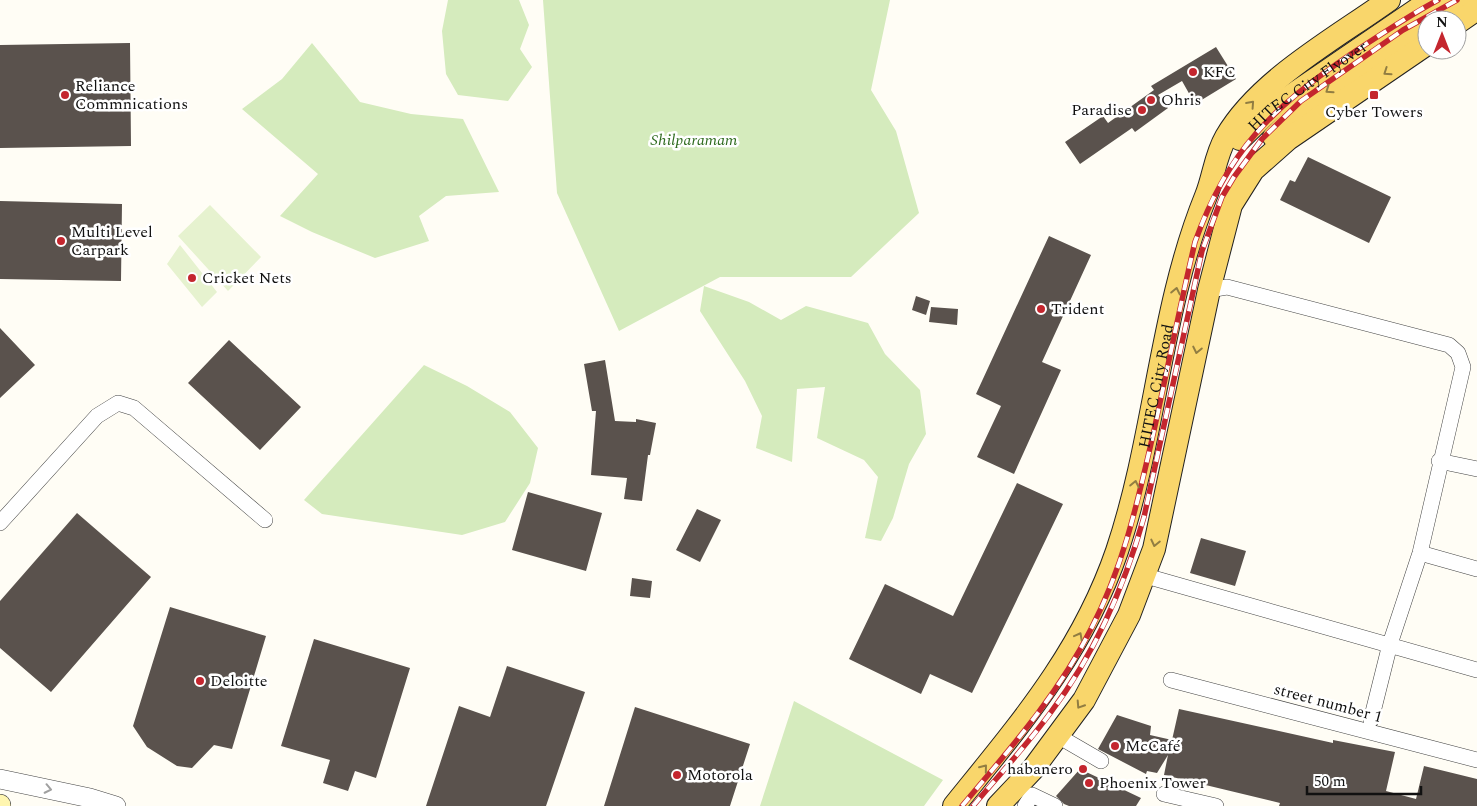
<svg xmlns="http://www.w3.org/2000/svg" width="1477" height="806" viewBox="0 0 1477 806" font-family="Spectral,serif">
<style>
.green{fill:#d5ebbd}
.pitch{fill:#e6f2cf}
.building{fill:#5a524d}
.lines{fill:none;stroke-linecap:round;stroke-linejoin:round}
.minor-casing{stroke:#444;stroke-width:16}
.tertiary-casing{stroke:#444;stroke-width:20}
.secondary-casing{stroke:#333;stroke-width:22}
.primary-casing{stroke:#222;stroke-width:24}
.minor{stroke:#fff;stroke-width:15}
.tertiary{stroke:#fff;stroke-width:19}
.secondary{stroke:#fff6b0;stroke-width:21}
.primary{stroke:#f9d66b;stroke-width:22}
.rail-casing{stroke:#c4262e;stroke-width:5.5}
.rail{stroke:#fff;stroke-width:4;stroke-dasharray:11;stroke-linecap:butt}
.oneway{stroke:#917d42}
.oneway2{stroke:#a0a0a0}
.poi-dot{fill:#c4262e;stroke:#fff;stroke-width:2}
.labels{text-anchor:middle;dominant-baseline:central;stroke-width:5;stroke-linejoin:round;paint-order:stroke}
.poi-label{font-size:16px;fill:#111;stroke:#fff;text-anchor:start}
.street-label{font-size:16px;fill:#111;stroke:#fff}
.park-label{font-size:16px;font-style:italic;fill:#2f6b1f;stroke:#fff}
</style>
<rect width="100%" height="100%" fill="#fffdf5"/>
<path class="green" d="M 448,0 L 519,0 L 529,25 L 520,49 L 532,67 L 508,101 L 458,95 L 446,74 L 442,31 Z
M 543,0 L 890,0 L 871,90 L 896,131 L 919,213 L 851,277 L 720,277 L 619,331 L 557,193 Z
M 312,43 L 360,102 L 411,114 L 463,119 L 499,192 L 446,196 L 419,216 L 429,241 L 375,258 L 312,232 L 280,216 L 318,174 L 242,109 L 282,79 Z
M 704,286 L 749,302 L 781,320 L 806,306 L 868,323 L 885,354 L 920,390 L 926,434 L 909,464 L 893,518 L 881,541 L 865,538 L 878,477 L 864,460 L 817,438 L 825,387 L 797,389 L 792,462 L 756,448 L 762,416 L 745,381 L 700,311 Z
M 424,365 L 467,386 L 510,412 L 538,448 L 530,483 L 505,522 L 462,535 L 322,514 L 304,500 Z
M 794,701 L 943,780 L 924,806 L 760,806 Z"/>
<path class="pitch" d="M 210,205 L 261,257 L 228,291 L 178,236 Z
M 180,245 L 217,292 L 202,307 L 167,264 Z"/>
<path class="building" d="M 130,43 L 131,146 L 0,148 L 0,45 Z
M 1216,47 L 1236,79 L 1195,104 L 1182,81 L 1158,95 L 1168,108 L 1135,132 L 1132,128 L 1080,164 L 1065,142 L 1103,116 L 1108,123 L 1154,90 L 1151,86 Z
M 1308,157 L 1391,197 L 1369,243 L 1280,200 L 1290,180 L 1295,182 Z
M 0,201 L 122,204 L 121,281 L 0,279 Z
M 1049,236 L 1091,255 L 1042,362 L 1061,370 L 1014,474 L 977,457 L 1001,406 L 976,394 Z
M 916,296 L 930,301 L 926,315 L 912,310 Z
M 931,307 L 958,309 L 957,325 L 929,322 Z
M 0,328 L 35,365 L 0,398 Z
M 229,340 L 301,407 L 260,450 L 188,383 Z
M 605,360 L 615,421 L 636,422 L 636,419 L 656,423 L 650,455 L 648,455 L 642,501 L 624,499 L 627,478 L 591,475 L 596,411 L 592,411 L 584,364 Z
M 1017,483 L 1063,504 L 972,693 L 930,674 L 921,694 L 849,659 L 885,584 L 953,616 Z
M 528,492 L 602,513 L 586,571 L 512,550 Z
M 697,509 L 721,520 L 700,562 L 676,550 Z
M 77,513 L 151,577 L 51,692 L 0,648 L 0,601 Z
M 1201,538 L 1246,551 L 1235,586 L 1190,573 Z
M 632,578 L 652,581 L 650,598 L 630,596 Z
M 170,607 L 266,636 L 232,749 L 214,745 L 192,768 L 177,766 L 147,747 L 133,726 Z
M 314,639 L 410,668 L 376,778 L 355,771 L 348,791 L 323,783 L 330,760 L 281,746 Z
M 507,666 L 585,692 L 546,806 L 426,806 L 459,706 L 490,717 Z
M 635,707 L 750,744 L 730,806 L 604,806 Z
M 1179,709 L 1333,743 L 1333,740 L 1395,752 L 1386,791 L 1416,799 L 1424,766 L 1477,779 L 1477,806 L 1279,806 L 1280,803 L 1164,775 L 1168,755 L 1157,773 L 1147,771 L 1146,774 L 1098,749 L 1117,715 L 1151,726 L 1150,735 L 1172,740 Z
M 1080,769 L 1141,798 L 1136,806 L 1069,806 L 1064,804 L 1056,796 Z"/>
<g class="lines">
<defs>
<path id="minor" d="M 1209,290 L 1227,287 L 1449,345 L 1458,353 L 1463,367 L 1420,553 L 1390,644 L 1371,720
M 1439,461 L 1477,469
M 0,523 L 97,416 L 118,403 L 134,408 L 265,520
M 1420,553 L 1477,569
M 1142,578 L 1153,578 L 1477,670
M 1171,680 L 1477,760
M 1058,736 L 1101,761
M 1164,794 L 1216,806
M 1025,806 L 1032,795 L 1055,806"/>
<path id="tertiary" d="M 0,779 L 90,798 L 116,806"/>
<path id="secondary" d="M 0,805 L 0,806"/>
<g id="primary">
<path d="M 1432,20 L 1461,0"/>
<path d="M 1457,23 L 1477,9"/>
<path d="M 1274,137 L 1297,114 L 1427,23"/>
<path id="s1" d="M 1240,139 L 1270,110 L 1431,0"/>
<path id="s2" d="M 954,806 C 1020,724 1082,653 1117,551 C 1156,435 1160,309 1206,196 C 1214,176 1215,156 1226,137 C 1259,80 1336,38 1389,0"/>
<path d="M 998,806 L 1033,769 L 1084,700 L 1129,615 L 1154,549 L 1209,290 L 1231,205 L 1253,170 L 1288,139 L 1427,44"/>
</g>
</defs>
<use href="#minor" class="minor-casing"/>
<use href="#tertiary" class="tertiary-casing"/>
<use href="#secondary" class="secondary-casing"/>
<use href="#primary" class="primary-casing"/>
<use href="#minor" class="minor"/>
<use href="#tertiary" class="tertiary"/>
<use href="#secondary" class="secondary"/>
<use href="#primary" class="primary"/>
<defs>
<path id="rail" d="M 962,806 C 1009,750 1058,695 1091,629 C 1124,565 1137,504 1153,435 C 1167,371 1180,306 1195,242 C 1228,150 1272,108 1351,54 C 1380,35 1408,16 1438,0
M 973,806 C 999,775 1027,745 1051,712 C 1095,653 1124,588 1144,517 L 1202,251 L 1222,197 L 1234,177 L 1262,139 L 1301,101 L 1403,30 L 1457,0"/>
</defs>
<use href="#rail" class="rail-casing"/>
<use href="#rail" class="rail"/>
</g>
<defs><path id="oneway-chevron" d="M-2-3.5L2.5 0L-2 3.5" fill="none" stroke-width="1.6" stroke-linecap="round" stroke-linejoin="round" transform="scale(1.25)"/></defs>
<g class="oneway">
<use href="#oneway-chevron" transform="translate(1387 72) rotate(146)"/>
<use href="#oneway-chevron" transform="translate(1329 90) rotate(145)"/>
<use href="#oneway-chevron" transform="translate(1251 104) rotate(-48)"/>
<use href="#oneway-chevron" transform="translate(1176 291) rotate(-78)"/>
<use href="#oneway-chevron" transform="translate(1197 350) rotate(102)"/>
<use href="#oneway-chevron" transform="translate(1135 484) rotate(-78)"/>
<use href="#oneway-chevron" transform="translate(1155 543) rotate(103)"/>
<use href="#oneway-chevron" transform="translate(1079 636) rotate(-62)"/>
<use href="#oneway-chevron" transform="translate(1080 705) rotate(123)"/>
<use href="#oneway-chevron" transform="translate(984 768) rotate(-51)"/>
</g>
<use class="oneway2" href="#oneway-chevron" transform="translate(48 789) rotate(12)"/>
<g class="poi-dot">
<circle cx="1193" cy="72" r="5"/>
<circle cx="65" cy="95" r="5"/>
<rect x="1369" y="90" width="10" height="10" rx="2.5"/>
<circle cx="1151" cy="100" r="5"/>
<circle cx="1142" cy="110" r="5"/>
<circle cx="61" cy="241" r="5"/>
<circle cx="192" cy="278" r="5"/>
<circle cx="1041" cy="309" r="5"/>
<circle cx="200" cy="681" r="5"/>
<circle cx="1115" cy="746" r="5"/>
<circle cx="1083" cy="769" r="5"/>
<circle cx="677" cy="775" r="5"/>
<circle cx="1089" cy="783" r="5"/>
</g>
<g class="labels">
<g class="poi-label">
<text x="1203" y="72">KFC</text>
<text x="75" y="86">Reliance<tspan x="75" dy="18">Commnications</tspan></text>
<text x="1161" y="100">Ohris</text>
<text x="1132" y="110" text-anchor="end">Paradise</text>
<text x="1374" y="112" text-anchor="middle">Cyber Towers</text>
<text x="71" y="232">Multi Level<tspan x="71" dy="18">Carpark</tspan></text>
<text x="202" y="278">Cricket Nets</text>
<text x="1051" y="309">Trident</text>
<text x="210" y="681">Deloitte</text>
<text x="1125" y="746">McCafé</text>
<text x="1073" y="769" text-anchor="end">habanero</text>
<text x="687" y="775">Motorola</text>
<text x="1099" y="783">Phoenix Tower</text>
</g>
<g class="street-label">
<text stroke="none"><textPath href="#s1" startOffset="86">HITEC City Flyover</textPath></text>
<text stroke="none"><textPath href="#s2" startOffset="474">HITEC City Road</textPath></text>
<text transform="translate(1328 703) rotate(15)">street number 1</text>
</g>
<g class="park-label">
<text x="694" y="140">Shilparamam</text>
</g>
</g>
<g transform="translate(1442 35)"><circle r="24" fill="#ffffff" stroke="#a0a0a0"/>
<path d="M0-4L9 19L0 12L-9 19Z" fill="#c4262e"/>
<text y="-8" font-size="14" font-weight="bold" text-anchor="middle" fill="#111111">N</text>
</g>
<path d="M1307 786v8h114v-8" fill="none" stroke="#111111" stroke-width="2.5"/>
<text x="1314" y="786" font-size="15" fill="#111111" stroke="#ffffff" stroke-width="4" paint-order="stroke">50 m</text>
</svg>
